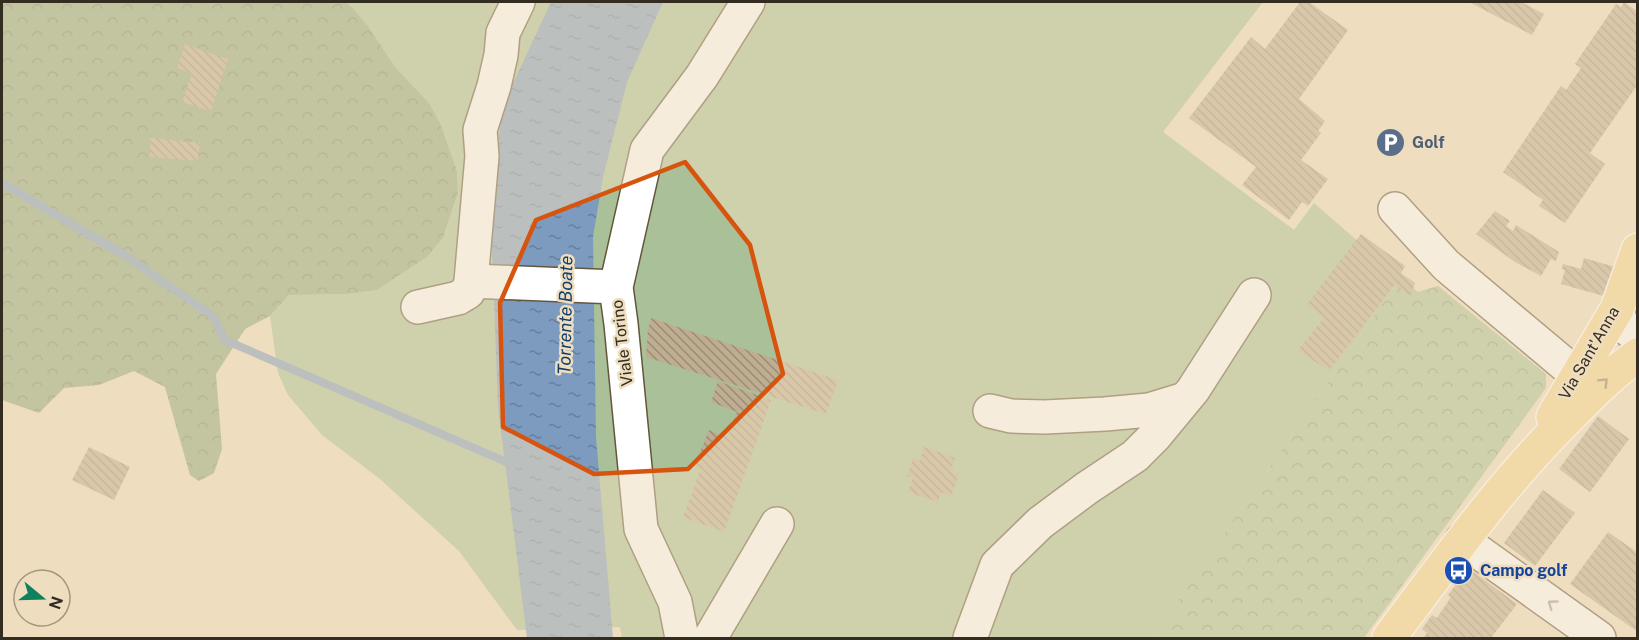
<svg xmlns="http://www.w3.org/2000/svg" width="1639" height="640" viewBox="0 0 1639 640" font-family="'Public Sans',sans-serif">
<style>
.green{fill:#a9c098}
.forest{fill:url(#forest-crowns)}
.park{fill:url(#park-crowns)}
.water{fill:url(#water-ripples)}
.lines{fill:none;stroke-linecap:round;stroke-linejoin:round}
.stream{stroke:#7c9bbf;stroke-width:8}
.building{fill:url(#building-back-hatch)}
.minor-casing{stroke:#64563b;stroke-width:36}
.major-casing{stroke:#fff;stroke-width:36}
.minor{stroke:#fff;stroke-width:33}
.major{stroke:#f6d48f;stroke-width:33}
.oneway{stroke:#948058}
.oneway2{stroke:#a3a09b}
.marked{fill:none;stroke:#d6540e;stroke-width:4.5;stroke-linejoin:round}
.labels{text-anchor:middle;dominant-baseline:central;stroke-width:5;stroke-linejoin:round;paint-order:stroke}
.service-label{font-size:16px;font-weight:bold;fill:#4e5e75;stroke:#eeddbe;text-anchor:start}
.street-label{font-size:16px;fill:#332c21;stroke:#eeddbe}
.transit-label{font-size:16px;font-weight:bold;fill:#164399;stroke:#eeddbe;text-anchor:start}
.water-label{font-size:18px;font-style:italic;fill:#103e6d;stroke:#eeddbe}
</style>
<defs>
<pattern id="forest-crowns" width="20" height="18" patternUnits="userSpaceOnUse" patternTransform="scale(1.5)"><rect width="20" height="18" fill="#8fa67d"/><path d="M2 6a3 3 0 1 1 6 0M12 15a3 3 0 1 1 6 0" fill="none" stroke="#758766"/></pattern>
<pattern id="park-crowns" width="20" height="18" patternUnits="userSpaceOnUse" patternTransform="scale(1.5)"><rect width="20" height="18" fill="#a9c098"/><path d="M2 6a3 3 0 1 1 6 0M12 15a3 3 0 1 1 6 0" fill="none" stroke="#8a9c7c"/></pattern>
<pattern id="water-ripples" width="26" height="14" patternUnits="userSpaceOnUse" patternTransform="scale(1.5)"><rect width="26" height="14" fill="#7c9bbf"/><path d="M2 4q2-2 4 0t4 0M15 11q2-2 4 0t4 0" fill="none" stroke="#667f9b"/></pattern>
<pattern id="building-back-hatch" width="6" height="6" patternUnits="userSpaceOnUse" patternTransform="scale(1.5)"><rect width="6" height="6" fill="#bead90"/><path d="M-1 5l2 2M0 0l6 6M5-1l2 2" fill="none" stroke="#9b8d75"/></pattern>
</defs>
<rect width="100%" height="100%" fill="#eeddbe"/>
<path class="green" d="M 345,2 L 1263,2 L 1163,132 L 1294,230 L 1314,203 L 1400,278 L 1152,638 L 622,638 L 620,627 L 517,630 L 459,551 L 380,479 L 322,435 L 288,395 L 278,373 L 270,316 L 289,295 L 347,294 L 377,290 L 427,257 L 443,238 L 458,193 L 457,171 L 441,125 L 430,104 L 396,68 L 368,26 L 352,7 Z"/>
<path class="forest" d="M 2,2 L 345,2 L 352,7 L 368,26 L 396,68 L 430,104 L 441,125 L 457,171 L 458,193 L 443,238 L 427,257 L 377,290 L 347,294 L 289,295 L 270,316 L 245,329 L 216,374 L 222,449 L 214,473 L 199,481 L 190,475 L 165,387 L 134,371 L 99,385 L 64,388 L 39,413 L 2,400 Z"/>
<path class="park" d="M 1400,278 L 1418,292 L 1438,286 L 1546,374 L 1546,388 L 1364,638 L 1152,638 Z"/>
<path class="water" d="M 551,2 L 663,2 L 627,82 L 603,177 L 593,237 L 596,437 L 613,638 L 527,638 L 498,407 L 491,219 L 502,107 Z"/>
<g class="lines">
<path class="stream" d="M 2,183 L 126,256 L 214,317 L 225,340 L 513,465"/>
</g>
<path class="building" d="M 1300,2 L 1309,2 L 1348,30 L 1299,99 L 1325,121 L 1318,131 L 1321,133 L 1301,160 L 1328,179 L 1308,206 L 1302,202 L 1289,220 L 1242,185 L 1256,167 L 1189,118 L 1251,37 L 1265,49 Z
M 1469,2 L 1521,2 L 1544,14 L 1532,35 Z
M 1624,2 L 1638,12 L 1638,84 L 1590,153 L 1605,164 L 1565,223 L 1539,206 L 1543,200 L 1503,172 L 1561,86 L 1566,90 L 1581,68 L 1575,64 L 1616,4 L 1621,7 Z
M 185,44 L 228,59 L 211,111 L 182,102 L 192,73 L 177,68 Z
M 150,138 L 200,143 L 198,161 L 150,157 Z
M 1495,211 L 1510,221 L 1506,226 L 1513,231 L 1516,225 L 1559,252 L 1556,261 L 1551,259 L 1541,276 L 1515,262 L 1476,234 Z
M 1361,234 L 1405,266 L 1401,273 L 1415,283 L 1411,296 L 1395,284 L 1329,371 L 1298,350 L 1324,318 L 1307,304 Z
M 1584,258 L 1615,267 L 1607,297 L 1561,284 L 1565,270 L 1562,269 L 1563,264 L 1581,269 Z
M 651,318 L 838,380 L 826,414 L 646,357 L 648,330 Z
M 718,381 L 771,400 L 724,532 L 683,517 L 701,469 L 694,467 L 709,430 L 727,437 L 737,412 L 711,402 Z
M 1598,416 L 1629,439 L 1590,492 L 1559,469 Z
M 89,447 L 130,467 L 114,500 L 72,480 Z
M 924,447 L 955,458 L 951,471 L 959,474 L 951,496 L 941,492 L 938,502 L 908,492 L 913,478 L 907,476 L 913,458 L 920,461 Z
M 1543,490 L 1575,513 L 1535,566 L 1504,543 Z
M 1608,532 L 1638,553 L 1638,632 L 1570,584 Z
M 1471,570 L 1517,604 L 1491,638 L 1423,638 L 1427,633 L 1422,629 L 1432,615 L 1437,618 L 1451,597 L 1448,595 L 1458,582 L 1461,584 Z"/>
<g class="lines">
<defs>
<path id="minor" d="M 1395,209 L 1446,265 L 1577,375
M 471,281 L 616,287
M 418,307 L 458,298 L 468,292 L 471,281 L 482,156 L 480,130 L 494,86 L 501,55 L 503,33 L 518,2
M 1617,309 L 1621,323 L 1638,338
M 990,411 L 1011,416 L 1045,417 L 1105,414 L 1149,410 L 1185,399
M 1462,540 L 1599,638
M 682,638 L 675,602 L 641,529 L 621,324 L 616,287 L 647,150 L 702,76 L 748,2
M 710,638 L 777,524
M 970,638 L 997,565 L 1040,523 L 1087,488 L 1135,456 L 1155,436 L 1193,390 L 1254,295"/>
<path id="major" d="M 1553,417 L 1617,309 L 1638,250
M 1389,638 C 1446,562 1502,483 1570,416 C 1592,394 1612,373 1638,355"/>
</defs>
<use href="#minor" class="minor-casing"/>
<use href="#major" class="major-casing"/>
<use href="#minor" class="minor"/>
<use href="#major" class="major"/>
</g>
<defs><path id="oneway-chevron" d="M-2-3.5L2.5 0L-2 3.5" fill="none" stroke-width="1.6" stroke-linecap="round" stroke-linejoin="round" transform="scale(1.5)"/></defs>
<use class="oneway" href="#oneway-chevron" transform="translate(1604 382) rotate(-45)"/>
<use class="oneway2" href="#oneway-chevron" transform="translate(1552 604) rotate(-144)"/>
<path d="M0 0H1639V640H0ZM 685,162 L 750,245 L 783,374 L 688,469 L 594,474 L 503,427 L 500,303 L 536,220 Z" fill="#eeddbe" fill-opacity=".55" fill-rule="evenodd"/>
<path class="marked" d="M 685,162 L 750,245 L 783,374 L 688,469 L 594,474 L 503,427 L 500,303 L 536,220 Z"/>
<defs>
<symbol id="parking-disc" viewBox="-11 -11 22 22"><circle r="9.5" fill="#5c6f8a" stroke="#eeddbe"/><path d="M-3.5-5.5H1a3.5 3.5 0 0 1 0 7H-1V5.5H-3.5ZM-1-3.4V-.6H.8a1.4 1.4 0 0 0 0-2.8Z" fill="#fff"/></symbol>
<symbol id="bus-disc" viewBox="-11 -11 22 22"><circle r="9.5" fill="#1a4fb4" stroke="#eeddbe"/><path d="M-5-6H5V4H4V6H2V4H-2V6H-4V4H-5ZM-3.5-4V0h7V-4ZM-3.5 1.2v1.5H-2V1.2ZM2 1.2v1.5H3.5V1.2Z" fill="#fff"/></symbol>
</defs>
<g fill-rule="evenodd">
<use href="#parking-disc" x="1374" y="126" width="33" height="33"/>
<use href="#bus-disc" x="1442" y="554" width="33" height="33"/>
</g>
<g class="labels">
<g class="service-label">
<text x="1412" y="142">Golf</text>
</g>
<g class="street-label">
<text transform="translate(622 343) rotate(-97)">Viale Torino</text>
<text transform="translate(1589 353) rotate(-60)">Via Sant'Anna</text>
</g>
<g class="transit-label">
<text x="1480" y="570">Campo golf</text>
</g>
<g class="water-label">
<text transform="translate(565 315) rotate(-89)">Torrente Boate</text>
</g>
</g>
<rect width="1639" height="640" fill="none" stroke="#332c21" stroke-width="6"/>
<g transform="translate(42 598) rotate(109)"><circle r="28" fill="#eeddbe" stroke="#a3967f" stroke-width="1.5"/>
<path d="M0-4.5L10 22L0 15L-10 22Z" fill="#0e815f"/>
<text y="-9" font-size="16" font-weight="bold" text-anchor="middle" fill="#332c21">N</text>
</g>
</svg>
